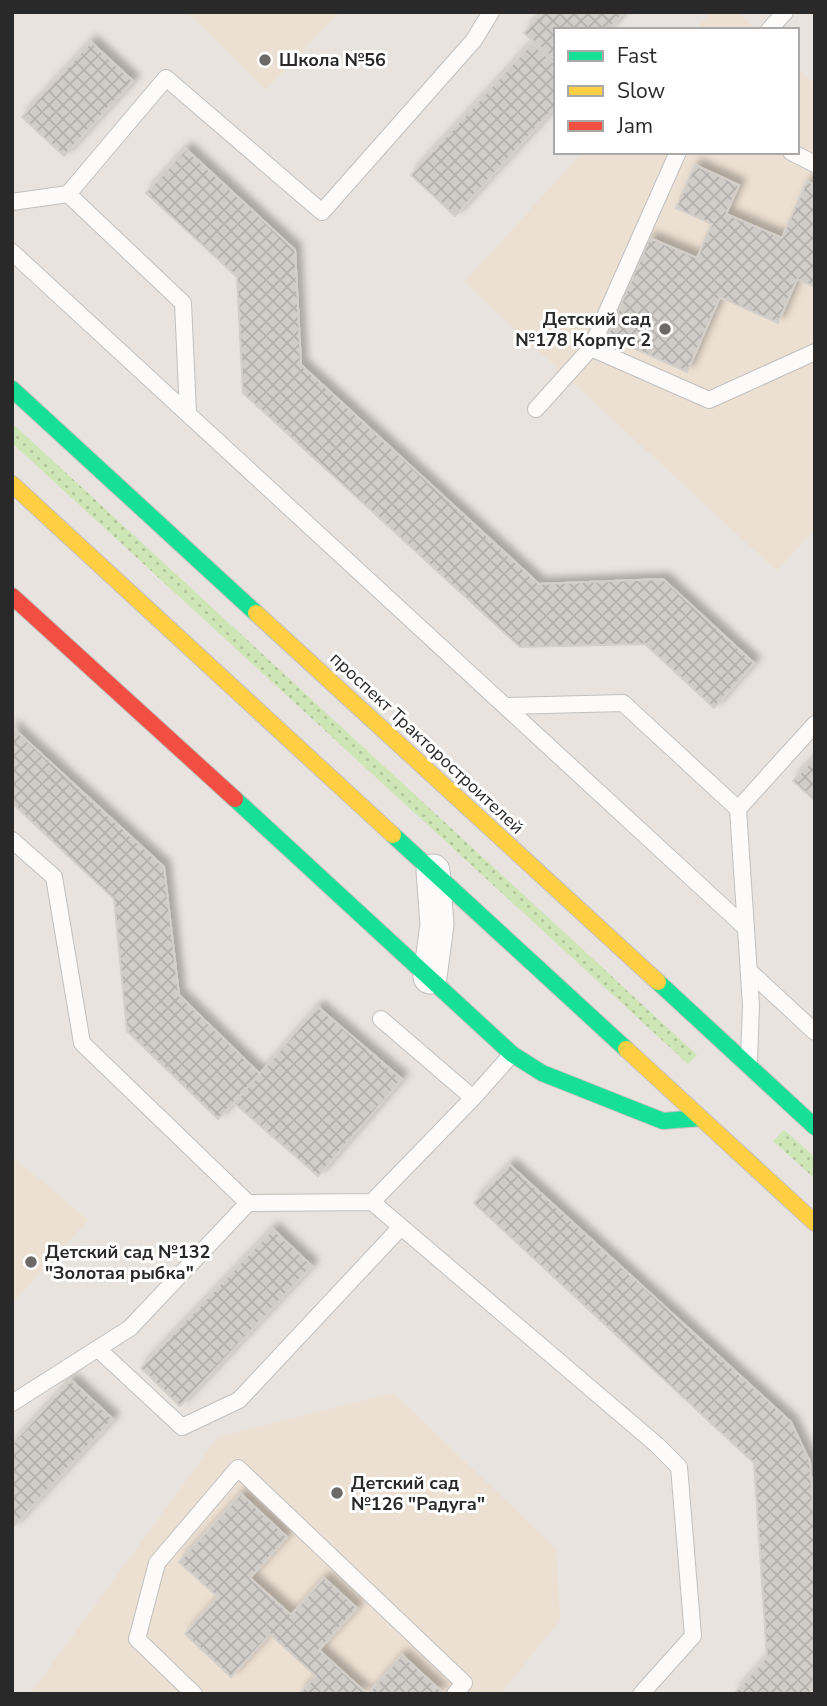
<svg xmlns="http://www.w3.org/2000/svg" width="827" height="1706" viewBox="0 0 827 1706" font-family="'Nunito Sans',sans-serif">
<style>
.education{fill:#ece0d2}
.grass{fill:url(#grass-dots)}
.building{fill:url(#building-cross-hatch);stroke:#d3cfcb;stroke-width:2;filter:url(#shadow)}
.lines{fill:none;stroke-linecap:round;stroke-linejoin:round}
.lane-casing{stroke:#c1c0c0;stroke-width:18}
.street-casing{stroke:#c1c0c0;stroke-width:35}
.fast-casing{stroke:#c1c0c0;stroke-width:18}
.slow-casing{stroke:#c1c0c0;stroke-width:18}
.jam-casing{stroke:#c1c0c0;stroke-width:18}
.lane{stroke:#fcfbfa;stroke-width:16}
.street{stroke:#fcfbfa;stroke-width:33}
.fast{stroke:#16e098;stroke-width:16}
.slow{stroke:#ffcf43;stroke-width:16}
.jam{stroke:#f24e42;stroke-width:16}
.poi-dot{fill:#6c6a68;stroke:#fff;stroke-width:2.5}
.labels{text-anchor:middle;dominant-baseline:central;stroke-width:6;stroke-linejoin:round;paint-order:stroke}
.poi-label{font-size:18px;font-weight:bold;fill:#292929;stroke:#fff;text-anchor:start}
.street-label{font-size:18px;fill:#292929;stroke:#fff}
</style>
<defs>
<pattern id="grass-dots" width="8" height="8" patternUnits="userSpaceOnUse" patternTransform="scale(1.75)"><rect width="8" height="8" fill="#cee5b5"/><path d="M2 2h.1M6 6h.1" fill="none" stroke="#b1c49c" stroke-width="1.8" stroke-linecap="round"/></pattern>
<pattern id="building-cross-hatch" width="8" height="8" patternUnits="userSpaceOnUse" patternTransform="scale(1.75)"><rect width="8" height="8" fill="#d0cdc9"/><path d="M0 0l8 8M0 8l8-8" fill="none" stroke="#b3b0ad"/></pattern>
<filter id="shadow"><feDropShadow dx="6" dy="-6" stdDeviation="3.5" flood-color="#0004"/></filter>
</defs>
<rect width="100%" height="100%" fill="#e8e3de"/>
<path class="education" d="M 187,12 L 339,12 L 266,90 Z
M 711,12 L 737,12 L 756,30 L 695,30 Z
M 797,68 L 815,84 L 815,529 L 777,571 L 464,282 L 583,152 L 797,152 Z
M 12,1156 L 88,1220 L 12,1304 Z
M 394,1393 L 556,1549 L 560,1620 L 500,1694 L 30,1694 L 218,1437 Z"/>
<path class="grass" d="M 12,423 L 697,1055 L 688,1064 L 12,443 Z
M 784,1130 L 815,1157 L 815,1179 L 773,1141 Z"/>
<path class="building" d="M 543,12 L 624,12 L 608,30 L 556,30 L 556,61 L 524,33 Z
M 91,42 L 133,81 L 64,156 L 22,117 Z
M 532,43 L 556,65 L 556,106 L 455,216 L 411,175 Z
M 186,149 L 295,250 L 301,365 L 539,584 L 663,579 L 754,663 L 714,708 L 645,644 L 520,647 L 243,393 L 237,277 L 146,193 Z
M 695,165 L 739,185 L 726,214 L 782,238 L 807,181 L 815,185 L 815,287 L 797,279 L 778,323 L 720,297 L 687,372 L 607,336 L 650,238 L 697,258 L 712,224 L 676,208 Z
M 12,727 L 164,867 L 179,995 L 260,1074 L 218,1119 L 127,1031 L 114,899 L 12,803 Z
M 815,757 L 815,801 L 793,781 Z
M 318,1007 L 402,1079 L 318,1176 L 234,1103 Z
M 510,1165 L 791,1422 L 810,1462 L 815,1531 L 815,1676 L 809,1694 L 734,1694 L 767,1657 L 754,1463 L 474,1203 Z
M 273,1229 L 312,1266 L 180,1406 L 141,1368 Z
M 71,1380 L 113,1419 L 12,1528 L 12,1444 Z
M 241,1494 L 287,1537 L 250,1578 L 291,1615 L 324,1578 L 357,1608 L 319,1650 L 367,1694 L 299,1694 L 316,1676 L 270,1634 L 231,1677 L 185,1634 L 218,1597 L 179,1562 Z
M 402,1655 L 441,1691 L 438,1694 L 368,1694 Z"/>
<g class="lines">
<defs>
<path id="lane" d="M 769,30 L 785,12
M 791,152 L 815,164
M 68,194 L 166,78 L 322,212 L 474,40 L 491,12
M 12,202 L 68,194 L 183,303 L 188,413
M 12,252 L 746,928
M 591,348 L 678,152
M 536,409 L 591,348 L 709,400 L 815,352
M 505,706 L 623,703 L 738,809 L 815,724
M 738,809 L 751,1005 L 749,1061
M 12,840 L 54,877 L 82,1043 L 248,1203
M 749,971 L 815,1032
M 381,1019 L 473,1098
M 512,1054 L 473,1098 L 372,1202 L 657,1445 L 679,1467 L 693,1636 L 641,1694
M 98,1349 L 182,1427 L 239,1400 L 401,1227
M 12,1403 L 130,1328 L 248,1203 L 372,1202
M 194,1694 L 137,1639 L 157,1563 L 238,1468 L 464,1683 L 455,1694"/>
<path id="street" d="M 430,977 L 437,924 L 433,871"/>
<path id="fast" d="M 12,389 L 256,613
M 235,799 L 512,1054 L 542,1073 L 663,1121 L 701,1118
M 393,835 L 626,1049
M 658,982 L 815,1127"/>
<path id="slow" d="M 12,484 L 393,835
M 256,613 L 658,982
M 626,1049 L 815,1223"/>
<path id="jam" d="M 12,596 L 235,799"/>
</defs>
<use href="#lane" class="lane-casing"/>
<use href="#street" class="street-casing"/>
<use href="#fast" class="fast-casing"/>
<use href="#slow" class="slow-casing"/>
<use href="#jam" class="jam-casing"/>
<use href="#lane" class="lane"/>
<use href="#street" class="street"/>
<use href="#fast" class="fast"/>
<use href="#slow" class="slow"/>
<use href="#jam" class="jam"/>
</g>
<g class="poi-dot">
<circle cx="265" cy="60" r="7"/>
<circle cx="665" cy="329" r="7"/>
<circle cx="31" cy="1262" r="7"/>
<circle cx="337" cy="1493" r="7"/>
</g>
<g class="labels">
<g class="poi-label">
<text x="279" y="60">Школа №56</text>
<text x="651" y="319" text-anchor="end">Детский сад<tspan x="651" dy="21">№178 Корпус 2</tspan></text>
<text x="45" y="1252">Детский сад №132<tspan x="45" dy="21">"Золотая рыбка"</tspan></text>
<text x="351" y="1483">Детский сад<tspan x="351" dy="21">№126 "Радуга"</tspan></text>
</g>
<g class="street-label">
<text transform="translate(427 743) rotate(43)">проспект Тракторостроителей</text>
</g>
</g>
<rect width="827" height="1706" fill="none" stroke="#292929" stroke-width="28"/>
<rect x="554" y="28" width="245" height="126" fill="#ffffff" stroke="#a9a9a9" stroke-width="2"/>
<rect x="568" y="51" width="35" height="10" fill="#16e098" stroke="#a9a9a9" stroke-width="2"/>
<text x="617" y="63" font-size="21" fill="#292929">Fast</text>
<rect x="568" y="86" width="35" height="10" fill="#ffcf43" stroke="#a9a9a9" stroke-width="2"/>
<text x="617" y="98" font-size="21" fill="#292929">Slow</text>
<rect x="568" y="121" width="35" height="10" fill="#f24e42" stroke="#a9a9a9" stroke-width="2"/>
<text x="617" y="133" font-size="21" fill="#292929">Jam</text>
</svg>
